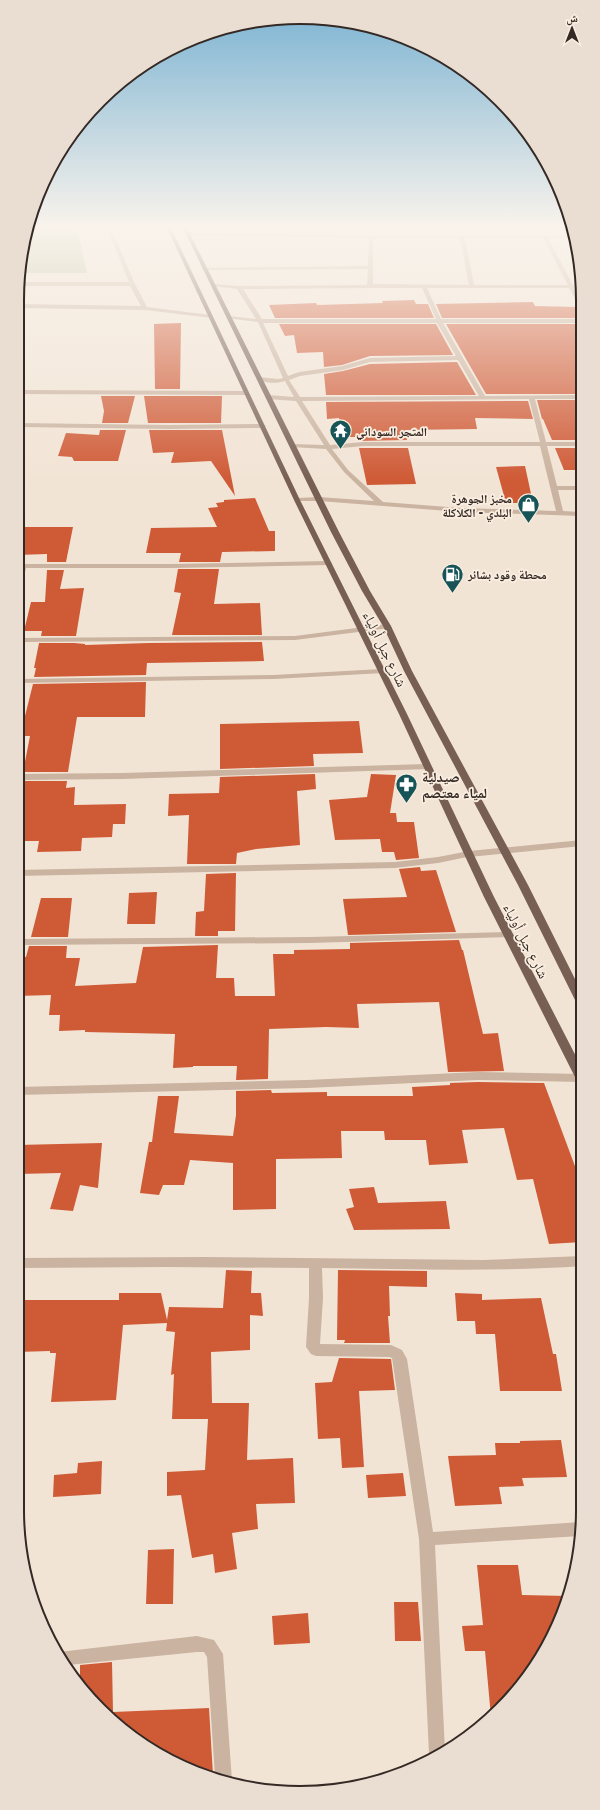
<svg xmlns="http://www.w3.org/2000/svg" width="600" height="1810" viewBox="0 0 600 1810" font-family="'IBM Plex Sans','Noto Naskh Arabic',sans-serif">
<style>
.green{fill:#b3c294}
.building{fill:#cf5a36}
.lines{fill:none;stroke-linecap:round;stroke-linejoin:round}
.minor{fill:#cab3a0;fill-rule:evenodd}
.tertiary{fill:#cab3a0;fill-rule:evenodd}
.primary{fill:#775f54;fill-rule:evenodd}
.labels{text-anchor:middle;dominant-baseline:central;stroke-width:3.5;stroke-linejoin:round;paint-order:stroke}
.far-poi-label{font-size:12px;font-weight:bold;fill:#342924;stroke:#faeee1;text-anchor:start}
.street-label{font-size:14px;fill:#342924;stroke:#faeee1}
.poi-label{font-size:14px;font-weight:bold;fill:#342924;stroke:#faeee1;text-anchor:start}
.rim{fill:none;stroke:#342924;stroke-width:2}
</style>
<rect width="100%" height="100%" fill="#f2e4d5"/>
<path class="green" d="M 26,228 L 77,228 L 87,273 L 20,273 Z"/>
<path class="building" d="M 414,300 L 416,304 L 428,304 L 434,318 L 275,318 L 269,305 L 316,303 L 317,305 L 383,303 L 382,301 Z
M 533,302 L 535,306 L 578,307 L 581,309 L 581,318 L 442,318 L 436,304 Z
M 181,323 L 180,389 L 155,389 L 154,324 Z
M 279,324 L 436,324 L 453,355 L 370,356 L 342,365 L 324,367 L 323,352 L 297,353 L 294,335 L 285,336 Z
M 446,324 L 581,324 L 581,394 L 486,394 Z
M 457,362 L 476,395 L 326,395 L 324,374 L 343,371 L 370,364 Z
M 101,396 L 135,396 L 128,423 L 102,423 L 104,411 Z
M 144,396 L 222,396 L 221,423 L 148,423 Z
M 537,400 L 581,400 L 581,440 L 552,440 L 543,419 L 542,419 Z
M 528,401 L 533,419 L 475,418 L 477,429 L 405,430 L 407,440 L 357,441 L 357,437 L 346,437 L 346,431 L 341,431 L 339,418 L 327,419 L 326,402 Z
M 100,430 L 126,430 L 118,461 L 74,461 L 72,457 L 58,456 L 66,433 L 99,435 Z
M 149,430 L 222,430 L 235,496 L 211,461 L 171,463 L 174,452 L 153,453 Z
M 359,448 L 408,448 L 416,484 L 367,485 Z
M 555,448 L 581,448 L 581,470 L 564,470 Z
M 525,466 L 533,503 L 506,503 L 496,467 Z
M 255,498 L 269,531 L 275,531 L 275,551 L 222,552 L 220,562 L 179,562 L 181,553 L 146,553 L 151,528 L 217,527 L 208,508 L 218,507 L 216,503 L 224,502 L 224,500 Z
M 17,527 L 73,527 L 66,562 L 47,562 L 47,554 L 17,555 Z
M 178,569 L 219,569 L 214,604 L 260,603 L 262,635 L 172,635 L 181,593 L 174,592 Z
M 47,570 L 64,570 L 60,589 L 84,588 L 76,636 L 41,636 L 42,631 L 24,631 L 31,602 L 45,602 Z
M 262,642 L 264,661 L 147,663 L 146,675 L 34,677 L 36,668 L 34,668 L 39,643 L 74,643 L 85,644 L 85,645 L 149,643 Z
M 146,682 L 145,717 L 77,717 L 68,772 L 23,772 L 30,736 L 20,736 L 33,684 Z
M 359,721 L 363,753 L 313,754 L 314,766 L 220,769 L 220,724 Z
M 315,774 L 316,789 L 297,791 L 300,845 L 256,849 L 237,853 L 236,864 L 187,864 L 189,815 L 168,816 L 169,794 L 219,793 L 220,777 Z
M 371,774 L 396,775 L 390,813 L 396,813 L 397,822 L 414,822 L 419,858 L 396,860 L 394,852 L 382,852 L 380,839 L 335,840 L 329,800 L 367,797 Z
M 21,781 L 67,781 L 66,788 L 75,787 L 74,805 L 126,804 L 125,824 L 113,824 L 112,837 L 82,838 L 81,851 L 37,852 L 39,841 L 17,841 L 22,807 L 17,808 L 17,802 Z
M 420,867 L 421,871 L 436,870 L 456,932 L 348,935 L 343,899 L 407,897 L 399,869 Z
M 236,873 L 235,931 L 218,931 L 218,936 L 195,936 L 196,912 L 204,911 L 206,874 Z
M 157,892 L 155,924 L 127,924 L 129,893 Z
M 41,898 L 72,898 L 68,937 L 31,937 Z
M 459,940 L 462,950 L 463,950 L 483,1034 L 498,1033 L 504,1071 L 448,1072 L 439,1002 L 357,1004 L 359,1028 L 326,1027 L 269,1029 L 268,1079 L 236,1080 L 237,1066 L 193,1066 L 193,1067 L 173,1068 L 175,1034 L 85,1032 L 85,1030 L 59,1031 L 60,1015 L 49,1015 L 51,995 L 17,996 L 17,957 L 26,957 L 29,946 L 67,946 L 66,958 L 80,958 L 75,986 L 136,983 L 143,947 L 218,945 L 216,978 L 234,978 L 235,996 L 275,996 L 273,954 L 294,954 L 294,950 L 350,949 L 350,943 Z
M 478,1082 L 544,1083 L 582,1185 L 582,1242 L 549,1244 L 533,1179 L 517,1180 L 504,1128 L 462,1130 L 468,1163 L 429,1165 L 426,1140 L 385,1140 L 384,1131 L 341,1131 L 342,1158 L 276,1159 L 276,1209 L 233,1210 L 233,1163 L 190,1160 L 184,1185 L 163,1185 L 159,1195 L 140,1193 L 149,1142 L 152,1142 L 158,1096 L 179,1096 L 174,1133 L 233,1136 L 236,1115 L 236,1091 L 271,1090 L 272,1093 L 327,1092 L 327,1096 L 413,1096 L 412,1087 L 450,1085 L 450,1083 Z
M 102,1143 L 98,1188 L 80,1185 L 73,1211 L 50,1209 L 61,1173 L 17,1174 L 17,1145 Z
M 374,1187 L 378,1203 L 446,1201 L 450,1229 L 354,1230 L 346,1209 L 354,1207 L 349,1189 Z
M 226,1270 L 252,1271 L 251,1293 L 261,1293 L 263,1316 L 250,1315 L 250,1350 L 211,1352 L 212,1403 L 249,1403 L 247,1460 L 293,1458 L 295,1503 L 256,1504 L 258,1529 L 232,1533 L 237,1569 L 215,1573 L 213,1554 L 192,1558 L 181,1495 L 167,1496 L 167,1472 L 205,1470 L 208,1419 L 172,1419 L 174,1374 L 171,1375 L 175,1332 L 166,1331 L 167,1323 L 123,1325 L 116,1400 L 51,1402 L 56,1353 L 50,1353 L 50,1351 L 17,1352 L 17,1325 L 24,1300 L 119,1300 L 119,1293 L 161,1293 L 167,1320 L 169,1307 L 223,1308 Z
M 338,1270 L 427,1271 L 427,1287 L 389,1286 L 390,1316 L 388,1316 L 390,1343 L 344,1343 L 345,1340 L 337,1340 Z
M 455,1293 L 482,1294 L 482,1300 L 541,1298 L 553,1354 L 556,1354 L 562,1391 L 500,1391 L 495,1334 L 476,1334 L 475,1321 L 457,1321 Z
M 339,1358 L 391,1359 L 395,1390 L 359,1391 L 364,1467 L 342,1468 L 340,1438 L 318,1439 L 315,1383 L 332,1382 Z
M 561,1440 L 567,1477 L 522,1478 L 524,1486 L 499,1487 L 502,1504 L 455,1506 L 448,1456 L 496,1455 L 495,1443 L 520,1443 L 520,1441 Z
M 102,1461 L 101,1494 L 53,1497 L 54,1475 L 77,1473 L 78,1463 Z
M 403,1473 L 406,1496 L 368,1498 L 366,1475 Z
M 174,1549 L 173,1604 L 146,1604 L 148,1550 Z
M 477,1565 L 518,1565 L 522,1595 L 567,1596 L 535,1667 L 500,1710 L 491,1717 L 485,1651 L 465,1651 L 462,1626 L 483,1625 Z
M 394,1602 L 418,1602 L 421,1641 L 395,1641 Z
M 308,1613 L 310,1643 L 274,1645 L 272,1616 Z
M 112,1662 L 113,1712 L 209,1708 L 213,1775 L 175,1764 L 128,1734 L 87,1697 L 80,1686 L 80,1665 Z"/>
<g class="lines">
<path class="minor" d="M 107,228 L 111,228 L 135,284 L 147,307 L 210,315 L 212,316 L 212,318 L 145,310 L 17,308 L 17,304 L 141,306 L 130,286 L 19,286 L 19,282 L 129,282 Z
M 188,233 L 371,236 L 573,236 L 573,238 L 548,238 L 573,285 L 581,285 L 581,289 L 574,289 L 581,300 L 581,308 L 569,288 L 427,288 L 441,319 L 581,319 L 581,323 L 443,323 L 485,396 L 581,395 L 581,399 L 535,399 L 546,442 L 581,442 L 581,446 L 547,446 L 557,486 L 581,486 L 581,490 L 558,490 L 563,511 L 581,512 L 581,516 L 461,512 L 319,501 L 295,501 L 295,499 L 297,498 L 319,497 L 374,501 L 344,472 L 326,449 L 291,447 L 291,445 L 293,444 L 324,445 L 296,401 L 268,399 L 265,397 L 268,395 L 294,397 L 285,381 C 277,384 263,383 257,379 C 264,375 274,381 283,378 L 258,322 L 226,318 L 229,316 L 256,319 L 237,289 L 210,286 L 213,284 L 239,286 L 367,285 L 368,269 L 204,270 L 202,269 L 204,268 L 368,266 L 369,238 L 186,235 ZM 373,238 L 460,238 L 469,285 L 373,284 ZM 465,238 L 543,238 L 568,285 L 474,285 ZM 370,288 L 422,288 L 436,319 L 262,319 L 243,289 ZM 263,323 L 437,323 L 456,356 L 370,358 L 342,366 L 299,372 L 288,376 ZM 458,360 L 479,396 L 300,397 L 289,380 L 300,376 L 343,370 L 370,362 ZM 529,399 L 540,442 L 363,442 L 330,445 L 302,401 ZM 363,446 L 540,446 L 556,511 L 461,508 L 383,502 L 348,470 L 332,449 Z
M 17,390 L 246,391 L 249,393 L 246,395 L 17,394 Z
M 17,423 L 169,425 L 263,424 L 266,426 L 263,428 L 169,429 L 17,427 Z
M 328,561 L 332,563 L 331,565 L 172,568 L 26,568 L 21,589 L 17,591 L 17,575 L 19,568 L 17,568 L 17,564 L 172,564 Z
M 387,624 L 391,626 L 390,628 L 295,640 L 17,642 L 17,638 L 295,636 Z
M 381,669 L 385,671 L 384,673 L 274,679 L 17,683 L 17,679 L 274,675 Z
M 427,764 L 431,767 L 430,769 L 122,779 L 17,780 L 17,774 L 122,773 Z
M 469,851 L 474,854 L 472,856 L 438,863 L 395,868 L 17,876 L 17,870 L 395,862 L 438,857 Z
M 509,932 L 514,935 L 513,937 L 310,943 L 17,945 L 17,939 L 310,937 Z
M 478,1072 L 581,1074 L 582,1082 L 478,1080 L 307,1088 L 17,1095 L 17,1087 L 307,1080 Z
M 583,1256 L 583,1266 C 496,1272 409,1269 322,1268 L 323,1298 L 320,1344 L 391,1345 L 402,1350 L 407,1359 L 433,1532 L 581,1522 L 580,1536 L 435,1545 L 445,1751 L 430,1758 L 429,1754 L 419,1539 L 392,1358 L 389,1357 L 316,1356 L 311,1354 L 306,1347 L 309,1298 L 309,1268 L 167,1267 L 17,1268 L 17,1258 L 204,1257 L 483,1260 Z
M 197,1636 L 214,1640 L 223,1654 L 232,1781 L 215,1776 L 207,1657 L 204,1652 L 197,1652 L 68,1665 L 59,1652 Z"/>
<path class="tertiary" d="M 582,840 L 582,846 L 469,857 L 464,854 L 469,851 Z"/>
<path class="primary" d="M 167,228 L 171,228 L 300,500 L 407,714 L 494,897 L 582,1068 L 582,1083 L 578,1082 L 576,1079 L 484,897 L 399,714 L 294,500 Z
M 183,228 L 187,228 L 339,532 L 370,591 L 391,626 L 412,671 L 528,885 L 582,993 L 582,1008 L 577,1004 L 518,885 L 404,671 L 383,626 L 362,591 L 331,532 Z"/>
</g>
<linearGradient id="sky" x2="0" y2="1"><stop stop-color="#79b2d2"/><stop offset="0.47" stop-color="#f9f3ec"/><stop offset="1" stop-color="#f9f3ec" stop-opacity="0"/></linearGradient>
<rect width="600" height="481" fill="url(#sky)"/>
<defs>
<symbol id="temple-pin" viewBox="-11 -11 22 30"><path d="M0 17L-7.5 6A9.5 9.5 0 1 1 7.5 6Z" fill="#175458" stroke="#faeee1"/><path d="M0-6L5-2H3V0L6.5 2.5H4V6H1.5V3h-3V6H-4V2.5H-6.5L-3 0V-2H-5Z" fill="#fff"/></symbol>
<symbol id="shop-pin" viewBox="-11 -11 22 30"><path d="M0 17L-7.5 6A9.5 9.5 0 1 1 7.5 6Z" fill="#175458" stroke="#faeee1"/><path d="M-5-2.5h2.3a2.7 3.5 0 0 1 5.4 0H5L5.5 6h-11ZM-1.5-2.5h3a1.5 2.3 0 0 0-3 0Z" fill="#fff"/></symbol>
<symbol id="fuel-pin" viewBox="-11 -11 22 30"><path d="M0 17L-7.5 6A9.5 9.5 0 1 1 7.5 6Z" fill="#175458" stroke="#faeee1"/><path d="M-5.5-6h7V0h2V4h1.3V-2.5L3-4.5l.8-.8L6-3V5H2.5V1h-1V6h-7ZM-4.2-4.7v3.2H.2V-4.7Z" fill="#fff"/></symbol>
<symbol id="pharmacy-pin" viewBox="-11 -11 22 30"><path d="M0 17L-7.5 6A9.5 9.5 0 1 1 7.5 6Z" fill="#175458" stroke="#faeee1"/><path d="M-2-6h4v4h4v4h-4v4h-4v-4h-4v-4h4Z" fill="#fff"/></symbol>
</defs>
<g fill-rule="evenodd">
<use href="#temple-pin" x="328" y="418" width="25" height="34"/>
<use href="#shop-pin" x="516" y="492" width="25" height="34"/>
<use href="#fuel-pin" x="440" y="562" width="25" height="34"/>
<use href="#pharmacy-pin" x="394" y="772" width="25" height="34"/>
</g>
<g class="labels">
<g class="far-poi-label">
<text x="356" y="431">المتجر السوداني</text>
<text x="512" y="498" text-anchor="end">مخبز الجوهرة<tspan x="512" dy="14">البلدي - الكلاكلة</tspan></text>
<text x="468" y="574">محطة وقود بشائر</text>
</g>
<g class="street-label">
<text transform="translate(385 649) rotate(64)">شارع جبل أولياء</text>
<text transform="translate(526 941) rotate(63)">شارع جبل أولياء</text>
</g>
<g class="poi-label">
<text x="422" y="777">صيدلية<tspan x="422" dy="16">لمياء معتصم</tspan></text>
</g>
</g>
<path d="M0 0H600V1810H0ZM300 24H300A276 276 0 0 1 576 300V1510A276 276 0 0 1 300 1786H300A276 276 0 0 1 24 1510V300A276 276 0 0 1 300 24Z" fill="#eaded2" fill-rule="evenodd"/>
<path class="rim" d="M300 24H300A276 276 0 0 1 576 300V1510A276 276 0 0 1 300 1786H300A276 276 0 0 1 24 1510V300A276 276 0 0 1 300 24Z"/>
<g transform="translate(572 28)" stroke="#faeee1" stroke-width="3" paint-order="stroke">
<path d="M0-3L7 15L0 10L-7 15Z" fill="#342924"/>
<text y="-6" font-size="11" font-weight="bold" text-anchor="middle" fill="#342924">ش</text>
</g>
</svg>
